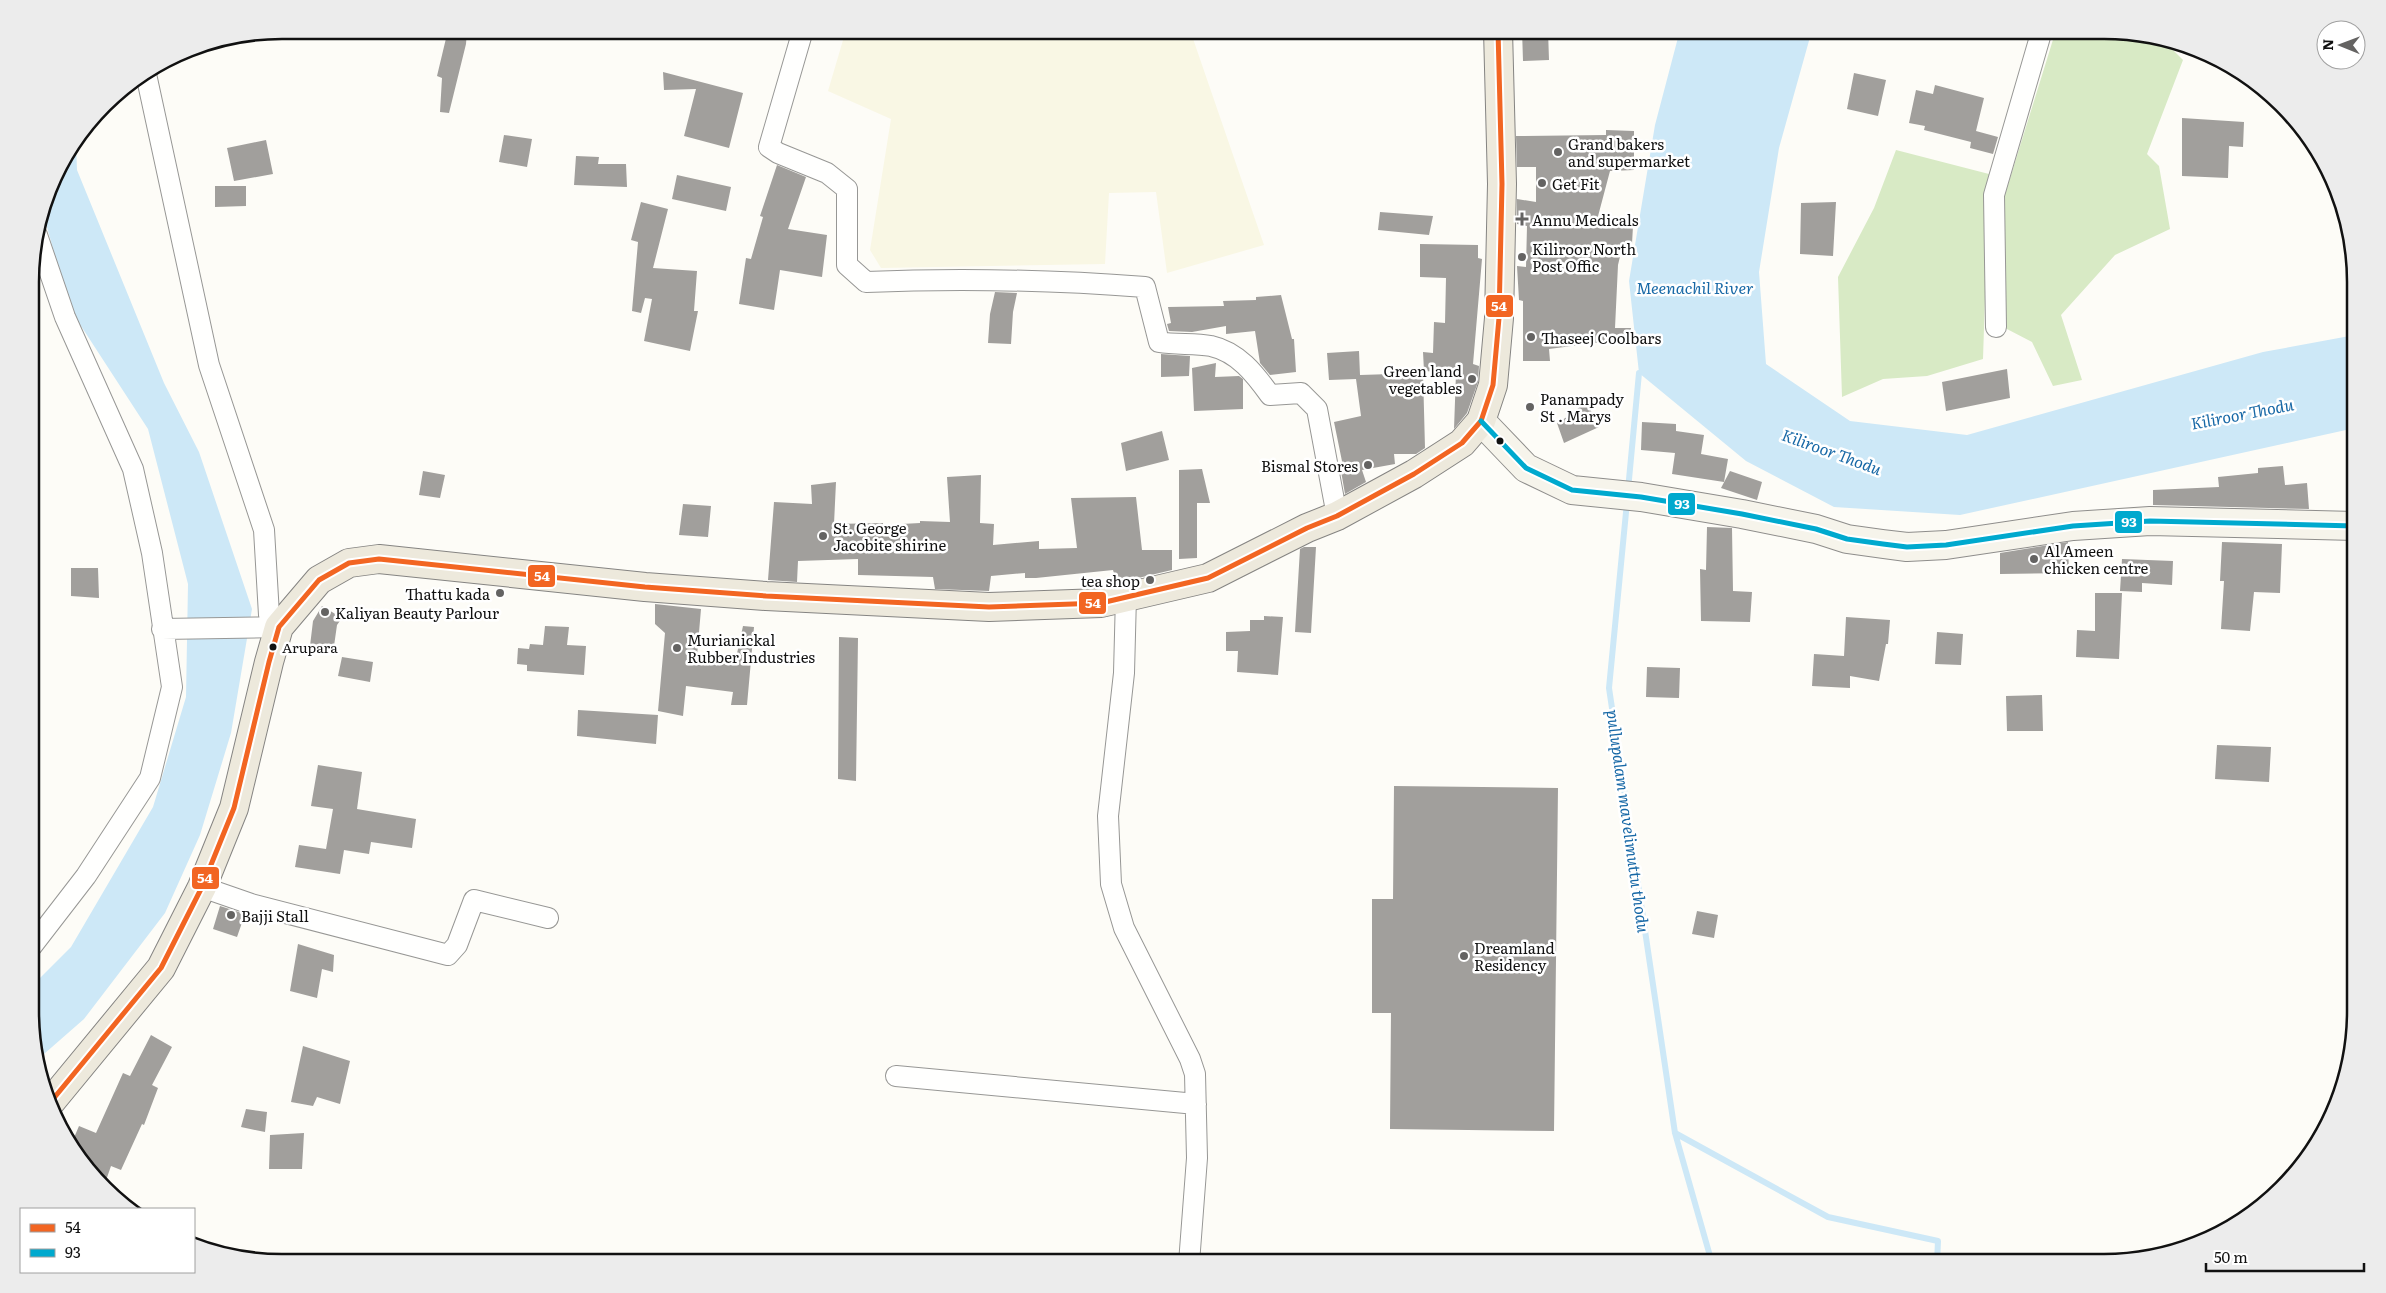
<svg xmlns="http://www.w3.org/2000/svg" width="2386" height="1293" viewBox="0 0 2386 1293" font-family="Literata,serif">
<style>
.farmland{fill:#f9f7e4}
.forest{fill:#d8eac5}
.water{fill:#cde8f7}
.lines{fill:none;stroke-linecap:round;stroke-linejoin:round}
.stream{stroke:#cde8f7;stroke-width:6}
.building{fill:#a19f9c}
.street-casing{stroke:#979795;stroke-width:22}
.secondary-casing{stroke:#8e8d8b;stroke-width:30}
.primary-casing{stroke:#858482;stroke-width:30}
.street{stroke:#fffffe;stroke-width:20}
.secondary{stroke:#f6f4eb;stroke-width:28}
.primary{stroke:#ede9dc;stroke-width:28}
.bus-1-casing{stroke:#fff;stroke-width:9}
.bus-2-casing{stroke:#fff;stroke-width:9}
.bus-1{stroke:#f26522;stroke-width:5}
.bus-2{stroke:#00a9ce;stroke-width:5}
.poi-dot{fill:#646362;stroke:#fff;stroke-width:2}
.bus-dot{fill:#111;stroke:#fff;stroke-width:2}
.labels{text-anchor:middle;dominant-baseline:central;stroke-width:5;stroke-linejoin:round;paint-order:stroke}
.bus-label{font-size:14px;fill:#111;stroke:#fff;text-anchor:start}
.poi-label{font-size:15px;fill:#111;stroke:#fff;text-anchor:start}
.water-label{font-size:16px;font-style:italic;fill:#1768a6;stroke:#fff}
.rim{fill:none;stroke:#111;stroke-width:2.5}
.line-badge{stroke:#fff;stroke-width:2}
.badge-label{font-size:14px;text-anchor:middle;font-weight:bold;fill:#fff}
</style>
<rect width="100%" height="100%" fill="#fdfcf7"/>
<path class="farmland" d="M 846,30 L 1024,30 L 1039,32 L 1040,30 L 1190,30 L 1264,245 L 1167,273 L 1156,192 L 1109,193 L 1105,264 L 881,268 L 870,250 L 891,119 L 828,91 Z"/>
<path class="forest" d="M 2056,30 L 2104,30 L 2160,37 L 2183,60 L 2147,154 L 2159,166 L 2170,229 L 2115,255 L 2061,315 L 2082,380 L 2053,386 L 2032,342 L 2005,328 L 2003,201 Z
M 1896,150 L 1989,174 L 1983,359 L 1927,376 L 1883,379 L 1842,397 L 1838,277 L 1874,208 Z"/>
<path class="water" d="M 1680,30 L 1812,30 L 1779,148 L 1759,272 L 1766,364 L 1850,421 L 1967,435 L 2263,352 L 2355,335 L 2355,428 L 1960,515 L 1834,507 L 1746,461 L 1639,373 L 1629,281 L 1655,125 Z
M 76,144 L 77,170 L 164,383 L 199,452 L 252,609 L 231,733 L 200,835 L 165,913 L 84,1019 L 36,1061 L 32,1044 L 32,986 L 71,947 L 153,807 L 186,697 L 188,584 L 148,429 L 70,309 L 43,213 L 56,170 Z"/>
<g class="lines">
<path class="stream" d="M 1628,490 L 1639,373
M 1627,502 L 1609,688 L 1675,1133 L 1712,1263
M 1675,1133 L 1828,1217 L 1938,1241 L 1937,1263"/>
</g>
<path class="building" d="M 448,30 L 467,30 L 466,44 L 449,113 L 440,112 L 442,78 L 437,76 Z
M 1522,30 L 1548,30 L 1549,60 L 1523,61 Z
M 663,72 L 743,93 L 729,148 L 684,136 L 696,89 L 664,90 Z
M 1854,73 L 1886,80 L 1878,116 L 1847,109 Z
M 1935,85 L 1984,98 L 1976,131 L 1998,137 L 1993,154 L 1970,148 L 1971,142 L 1924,130 L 1925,126 L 1909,123 L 1916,90 L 1933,94 Z
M 2182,118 L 2244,122 L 2243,147 L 2229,146 L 2228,178 L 2182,176 Z
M 1606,130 L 1634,131 L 1634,170 L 1610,171 L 1597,220 L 1633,226 L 1632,244 L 1623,244 L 1618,265 L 1615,328 L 1631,328 L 1630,345 L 1603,342 L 1549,349 L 1550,361 L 1523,361 L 1523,301 L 1519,300 L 1517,266 L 1526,267 L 1527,226 L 1517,224 L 1517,199 L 1536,202 L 1536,167 L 1517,167 L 1516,136 L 1606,135 Z
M 504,135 L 532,139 L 527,167 L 499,162 Z
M 266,140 L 273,174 L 234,181 L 227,148 Z
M 576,156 L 599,157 L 598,164 L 626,164 L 627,187 L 574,185 Z
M 777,165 L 806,177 L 788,229 L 827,235 L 822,277 L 780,270 L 774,310 L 739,304 L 746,258 L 751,259 L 763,217 L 760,216 Z
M 677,175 L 731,187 L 726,211 L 672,199 Z
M 215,186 L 246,186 L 246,206 L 215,207 Z
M 641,202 L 668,209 L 653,268 L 697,271 L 694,311 L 698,311 L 690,351 L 644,341 L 652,299 L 645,298 L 641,313 L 632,311 L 638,242 L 631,240 Z
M 1836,202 L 1833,256 L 1800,254 L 1801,203 Z
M 1380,212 L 1433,216 L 1429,235 L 1378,230 Z
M 1420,244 L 1478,245 L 1478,258 L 1482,259 L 1473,364 L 1479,366 L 1478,382 L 1467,413 L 1454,429 L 1456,373 L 1424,371 L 1423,352 L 1433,353 L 1434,322 L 1445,323 L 1446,278 L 1420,277 Z
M 995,292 L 1017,293 L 1013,312 L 1011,344 L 988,343 L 990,314 Z
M 1281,295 L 1292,339 L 1294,339 L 1296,372 L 1270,375 L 1260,363 L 1255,331 L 1226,334 L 1226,326 L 1192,332 L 1169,331 L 1167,324 L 1171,323 L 1168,307 L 1224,306 L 1223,301 L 1256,300 L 1256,297 Z
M 1359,351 L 1360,375 L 1423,373 L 1425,448 L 1416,454 L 1394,454 L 1395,464 L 1362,470 L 1366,482 L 1345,494 L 1341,471 L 1344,471 L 1334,422 L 1361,416 L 1356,379 L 1329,380 L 1327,353 Z
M 1161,354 L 1190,356 L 1189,376 L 1161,377 Z
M 1216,363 L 1215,377 L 1239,376 L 1243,379 L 1243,409 L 1194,411 L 1192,368 Z
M 2007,369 L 2010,398 L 1946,411 L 1942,382 Z
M 1586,401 L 1599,427 L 1564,443 L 1557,423 L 1572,414 Z
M 1642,422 L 1676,424 L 1676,431 L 1704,435 L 1701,454 L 1728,459 L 1724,482 L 1672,474 L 1675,453 L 1641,450 Z
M 1162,431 L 1169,460 L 1126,471 L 1121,443 Z
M 2283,466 L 2285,485 L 2307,483 L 2309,509 L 2153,505 L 2153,490 L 2219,487 L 2218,477 L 2258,473 L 2258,468 Z
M 1202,469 L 1210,503 L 1197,503 L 1197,558 L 1179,559 L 1179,470 Z
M 423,471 L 445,475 L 440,498 L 419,495 Z
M 1730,471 L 1762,482 L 1757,500 L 1721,488 Z
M 981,475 L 980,523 L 994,524 L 993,545 L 1039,541 L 1039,549 L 1077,548 L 1071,498 L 1136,497 L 1142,550 L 1172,550 L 1172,570 L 1117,583 L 1113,570 L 1036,578 L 1025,578 L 1025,573 L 991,576 L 989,591 L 935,589 L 933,577 L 858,575 L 858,559 L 798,561 L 797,582 L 768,580 L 774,502 L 812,504 L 811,485 L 836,482 L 834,524 L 883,523 L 883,525 L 920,523 L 920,521 L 950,522 L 947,477 Z
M 683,504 L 711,506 L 708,537 L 679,535 Z
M 1707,527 L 1732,528 L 1733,591 L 1752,592 L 1750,622 L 1701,621 L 1700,569 L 1706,570 Z
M 2068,542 L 2069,573 L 2000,574 L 2000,553 Z
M 2222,542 L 2282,544 L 2280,593 L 2254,592 L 2250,631 L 2221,629 L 2224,581 L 2220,581 Z
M 1304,547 L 1316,547 L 1311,633 L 1295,632 L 1300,549 Z
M 2122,559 L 2173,561 L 2172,585 L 2142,583 L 2142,592 L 2120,591 Z
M 71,568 L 98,568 L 99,598 L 71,596 Z
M 2095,593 L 2122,593 L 2119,659 L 2076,657 L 2077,630 L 2095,631 Z
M 655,604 L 701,609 L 697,656 L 736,658 L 743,626 L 754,627 L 747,705 L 731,705 L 733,692 L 686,686 L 683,716 L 658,711 L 665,633 L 655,624 Z
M 322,606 L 342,618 L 337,625 L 333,653 L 310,646 L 313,621 Z
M 1264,616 L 1283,617 L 1278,675 L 1237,672 L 1238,651 L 1226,651 L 1226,632 L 1250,631 L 1250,620 L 1264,620 Z
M 1846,617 L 1890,620 L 1888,644 L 1886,644 L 1879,681 L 1850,676 L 1850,688 L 1812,686 L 1814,654 L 1844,656 Z
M 545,626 L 569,627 L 567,645 L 586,646 L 584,675 L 527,671 L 527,665 L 517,664 L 518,648 L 529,649 L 530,644 L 543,645 Z
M 1937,632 L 1963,634 L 1961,665 L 1935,664 Z
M 839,637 L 858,638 L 856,781 L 838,779 Z
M 342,657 L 373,662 L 370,682 L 338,676 Z
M 1647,667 L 1680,668 L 1679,698 L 1646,697 Z
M 2042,695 L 2043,731 L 2007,731 L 2006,696 Z
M 578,710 L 658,715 L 656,744 L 577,736 Z
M 2217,745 L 2271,747 L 2269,782 L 2215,779 Z
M 318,765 L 362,772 L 357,809 L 416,819 L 412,848 L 371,842 L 369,854 L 344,850 L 340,874 L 295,867 L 299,845 L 326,849 L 333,809 L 311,806 Z
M 1394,786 L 1558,788 L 1554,1131 L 1390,1129 L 1391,1013 L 1372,1013 L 1372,899 L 1393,899 Z
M 220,906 L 245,914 L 237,937 L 213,929 Z
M 1697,911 L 1718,915 L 1714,938 L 1692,934 Z
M 298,944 L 334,955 L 333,972 L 322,969 L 317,998 L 290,991 Z
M 151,1035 L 172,1047 L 152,1085 L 158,1088 L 144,1125 L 142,1124 L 121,1170 L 111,1166 L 103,1189 L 70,1147 L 79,1126 L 96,1133 L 123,1073 L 130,1076 Z
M 303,1046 L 350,1061 L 340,1104 L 317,1097 L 313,1106 L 291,1102 Z
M 246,1109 L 267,1112 L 265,1132 L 241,1127 Z
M 304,1133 L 302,1169 L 269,1169 L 270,1135 Z"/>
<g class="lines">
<defs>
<path id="street" d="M 803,30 L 769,147 L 778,153 L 827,173 L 847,189 L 847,265 L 866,282 C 959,278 1052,280 1145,287 L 1159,342 C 1176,345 1194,343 1211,346 C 1238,352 1255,374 1270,395 L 1301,393 L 1317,409 L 1337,516
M 146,74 L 209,365 L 264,530 L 269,615 L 279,627
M 1996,327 L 1994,195 L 2042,30
M 1126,596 L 1124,673 L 1108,816 L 1111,884 L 1124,928 L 1190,1059 L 1195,1074 L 1197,1158 L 1189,1263
M 162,629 L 279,627
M 202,887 L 251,904 L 448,955 L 457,945 L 474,900 L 548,918
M 32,946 L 86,876 L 150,778 L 172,687 L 152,553 L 133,469 L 65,317 L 37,235
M 896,1076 L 1196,1104"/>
<path id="secondary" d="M 1481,421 L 1526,468 L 1572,490 L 1641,497 L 1742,514 L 1816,529 L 1847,539 L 1883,544 L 1907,547 L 1946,545 L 2073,526 L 2150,521 L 2355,526"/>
<path id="primary" d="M 49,1104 L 161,968 L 202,887 L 234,808 L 269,662 L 279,627 L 319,580 L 349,563 L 379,559 L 645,587 L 766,596 L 989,607 L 1101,603 L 1208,578 L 1307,528 L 1337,516 L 1414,474 L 1462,443 L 1481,421 L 1493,385 L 1499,318 L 1502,184 L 1498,30"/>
</defs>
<use href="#street" class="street-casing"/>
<use href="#secondary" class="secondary-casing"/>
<use href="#primary" class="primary-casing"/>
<use href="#street" class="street"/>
<use href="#secondary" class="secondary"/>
<use href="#primary" class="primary"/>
<defs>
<path id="bus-1" d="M 49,1104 L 161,968 L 202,887 L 234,808 L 269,662 L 279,627 L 319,580 L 349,563 L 379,559 L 645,587 L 766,596 L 989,607 L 1101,603 L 1208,578 L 1307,528 L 1337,516 L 1414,474 L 1462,443 L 1481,421 L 1493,385 L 1499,318 L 1502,184 L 1498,30"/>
<path id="bus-2" d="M 1481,421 L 1526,468 L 1572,490 L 1641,497 L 1742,514 L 1816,529 L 1847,539 L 1883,544 L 1907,547 L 1946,545 L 2073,526 L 2150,521 L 2355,526"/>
</defs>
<use href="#bus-1" class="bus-1-casing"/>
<use href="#bus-2" class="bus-2-casing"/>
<use href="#bus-1" class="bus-1"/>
<use href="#bus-2" class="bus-2"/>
</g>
<g class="poi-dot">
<circle cx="1558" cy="152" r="5"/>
<circle cx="1542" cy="183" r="5"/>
<path d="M1519.5 211.5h5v5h5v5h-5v5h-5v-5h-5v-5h5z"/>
<circle cx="1522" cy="257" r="5"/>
<circle cx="1531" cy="337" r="5"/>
<circle cx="1472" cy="379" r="5"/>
<circle cx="1530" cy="407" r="5"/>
<circle cx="1368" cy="465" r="5"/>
<circle cx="823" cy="536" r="5"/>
<circle cx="2034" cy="559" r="5"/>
<circle cx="1150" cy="580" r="5"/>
<circle cx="500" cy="593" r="5"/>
<circle cx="325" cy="612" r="5"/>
<circle cx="677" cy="648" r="5"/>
<circle cx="231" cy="915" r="5"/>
<circle cx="1464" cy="956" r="5"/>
</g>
<g class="bus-dot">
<circle cx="1500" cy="441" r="4.5"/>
<circle cx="273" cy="647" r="4.5"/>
</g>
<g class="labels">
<g class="bus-label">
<text x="282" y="647">Arupara</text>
</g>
<g class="poi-label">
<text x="1568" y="143">Grand bakers<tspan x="1568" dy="17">and supermarket</tspan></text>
<text x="1552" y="183">Get Fit</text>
<text x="1532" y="219">Annu Medicals</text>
<text x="1532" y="248">Kiliroor North<tspan x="1532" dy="17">Post Offic</tspan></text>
<text x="1541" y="337">Thaseej Coolbars</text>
<text x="1462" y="370" text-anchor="end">Green land<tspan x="1462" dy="17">vegetables</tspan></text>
<text x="1540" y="398">Panampady<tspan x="1540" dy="17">St . Marys</tspan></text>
<text x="1358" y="465" text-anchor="end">Bismal Stores</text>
<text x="833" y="527">St. George<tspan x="833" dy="17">Jacobite shirine</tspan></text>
<text x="2044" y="550">Al Ameen<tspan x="2044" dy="17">chicken centre</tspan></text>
<text x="1140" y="580" text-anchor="end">tea shop</text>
<text x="490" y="593" text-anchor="end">Thattu kada</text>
<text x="335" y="612">Kaliyan Beauty Parlour</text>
<text x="687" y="639">Murianickal<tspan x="687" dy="17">Rubber Industries</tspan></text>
<text x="241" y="915">Bajji Stall</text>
<text x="1474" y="947">Dreamland<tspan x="1474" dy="17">Residency</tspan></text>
</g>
<g class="water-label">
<text x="1695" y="287">Meenachil River</text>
<text transform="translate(2242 413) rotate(-11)">Kiliroor Thodu</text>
<text transform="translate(1832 451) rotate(20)">Kiliroor Thodu</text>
<text transform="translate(1629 821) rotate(82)">pullupalam mavelimuttu thodu</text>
</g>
</g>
<path d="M0 0H2386V1293H0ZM282 39H2104A243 243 0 0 1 2347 282V1011A243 243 0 0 1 2104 1254H282A243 243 0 0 1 39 1011V282A243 243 0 0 1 282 39Z" fill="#ececec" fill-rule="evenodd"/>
<path class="rim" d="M282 39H2104A243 243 0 0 1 2347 282V1011A243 243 0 0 1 2104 1254H282A243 243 0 0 1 39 1011V282A243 243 0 0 1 282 39Z"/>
<g class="line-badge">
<rect x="1485" y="294" width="29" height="24" rx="5" fill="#f26522"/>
<rect x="1667" y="492" width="29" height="24" rx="5" fill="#00a9ce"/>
<rect x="2114" y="510" width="29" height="24" rx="5" fill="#00a9ce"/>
<rect x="527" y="564" width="29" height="24" rx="5" fill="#f26522"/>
<rect x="1078" y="591" width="29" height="24" rx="5" fill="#f26522"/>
<rect x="191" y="866" width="29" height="24" rx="5" fill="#f26522"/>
</g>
<g class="badge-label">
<text x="1499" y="311">54</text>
<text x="1682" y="509">93</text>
<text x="2129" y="527">93</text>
<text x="542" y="581">54</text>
<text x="1093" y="608">54</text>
<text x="205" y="883">54</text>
</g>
<rect x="20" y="1208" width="175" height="65" fill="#ffffff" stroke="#a0a0a0"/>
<rect x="30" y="1224" width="25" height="8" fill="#f26522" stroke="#a0a0a0"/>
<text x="65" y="1233" font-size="15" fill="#111111">54</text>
<rect x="30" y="1249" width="25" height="8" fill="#00a9ce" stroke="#a0a0a0"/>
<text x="65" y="1258" font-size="15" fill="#111111">93</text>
<g transform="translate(2341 45) rotate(271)"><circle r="24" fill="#ffffff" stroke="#a0a0a0"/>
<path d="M0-4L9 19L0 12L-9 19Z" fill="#646362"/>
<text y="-8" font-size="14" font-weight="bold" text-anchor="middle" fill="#111111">N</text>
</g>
<path d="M2206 1263v8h158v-8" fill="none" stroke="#111111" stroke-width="2.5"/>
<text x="2214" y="1263" font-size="15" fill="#111111" stroke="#ffffff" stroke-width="4" paint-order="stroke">50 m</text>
</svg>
